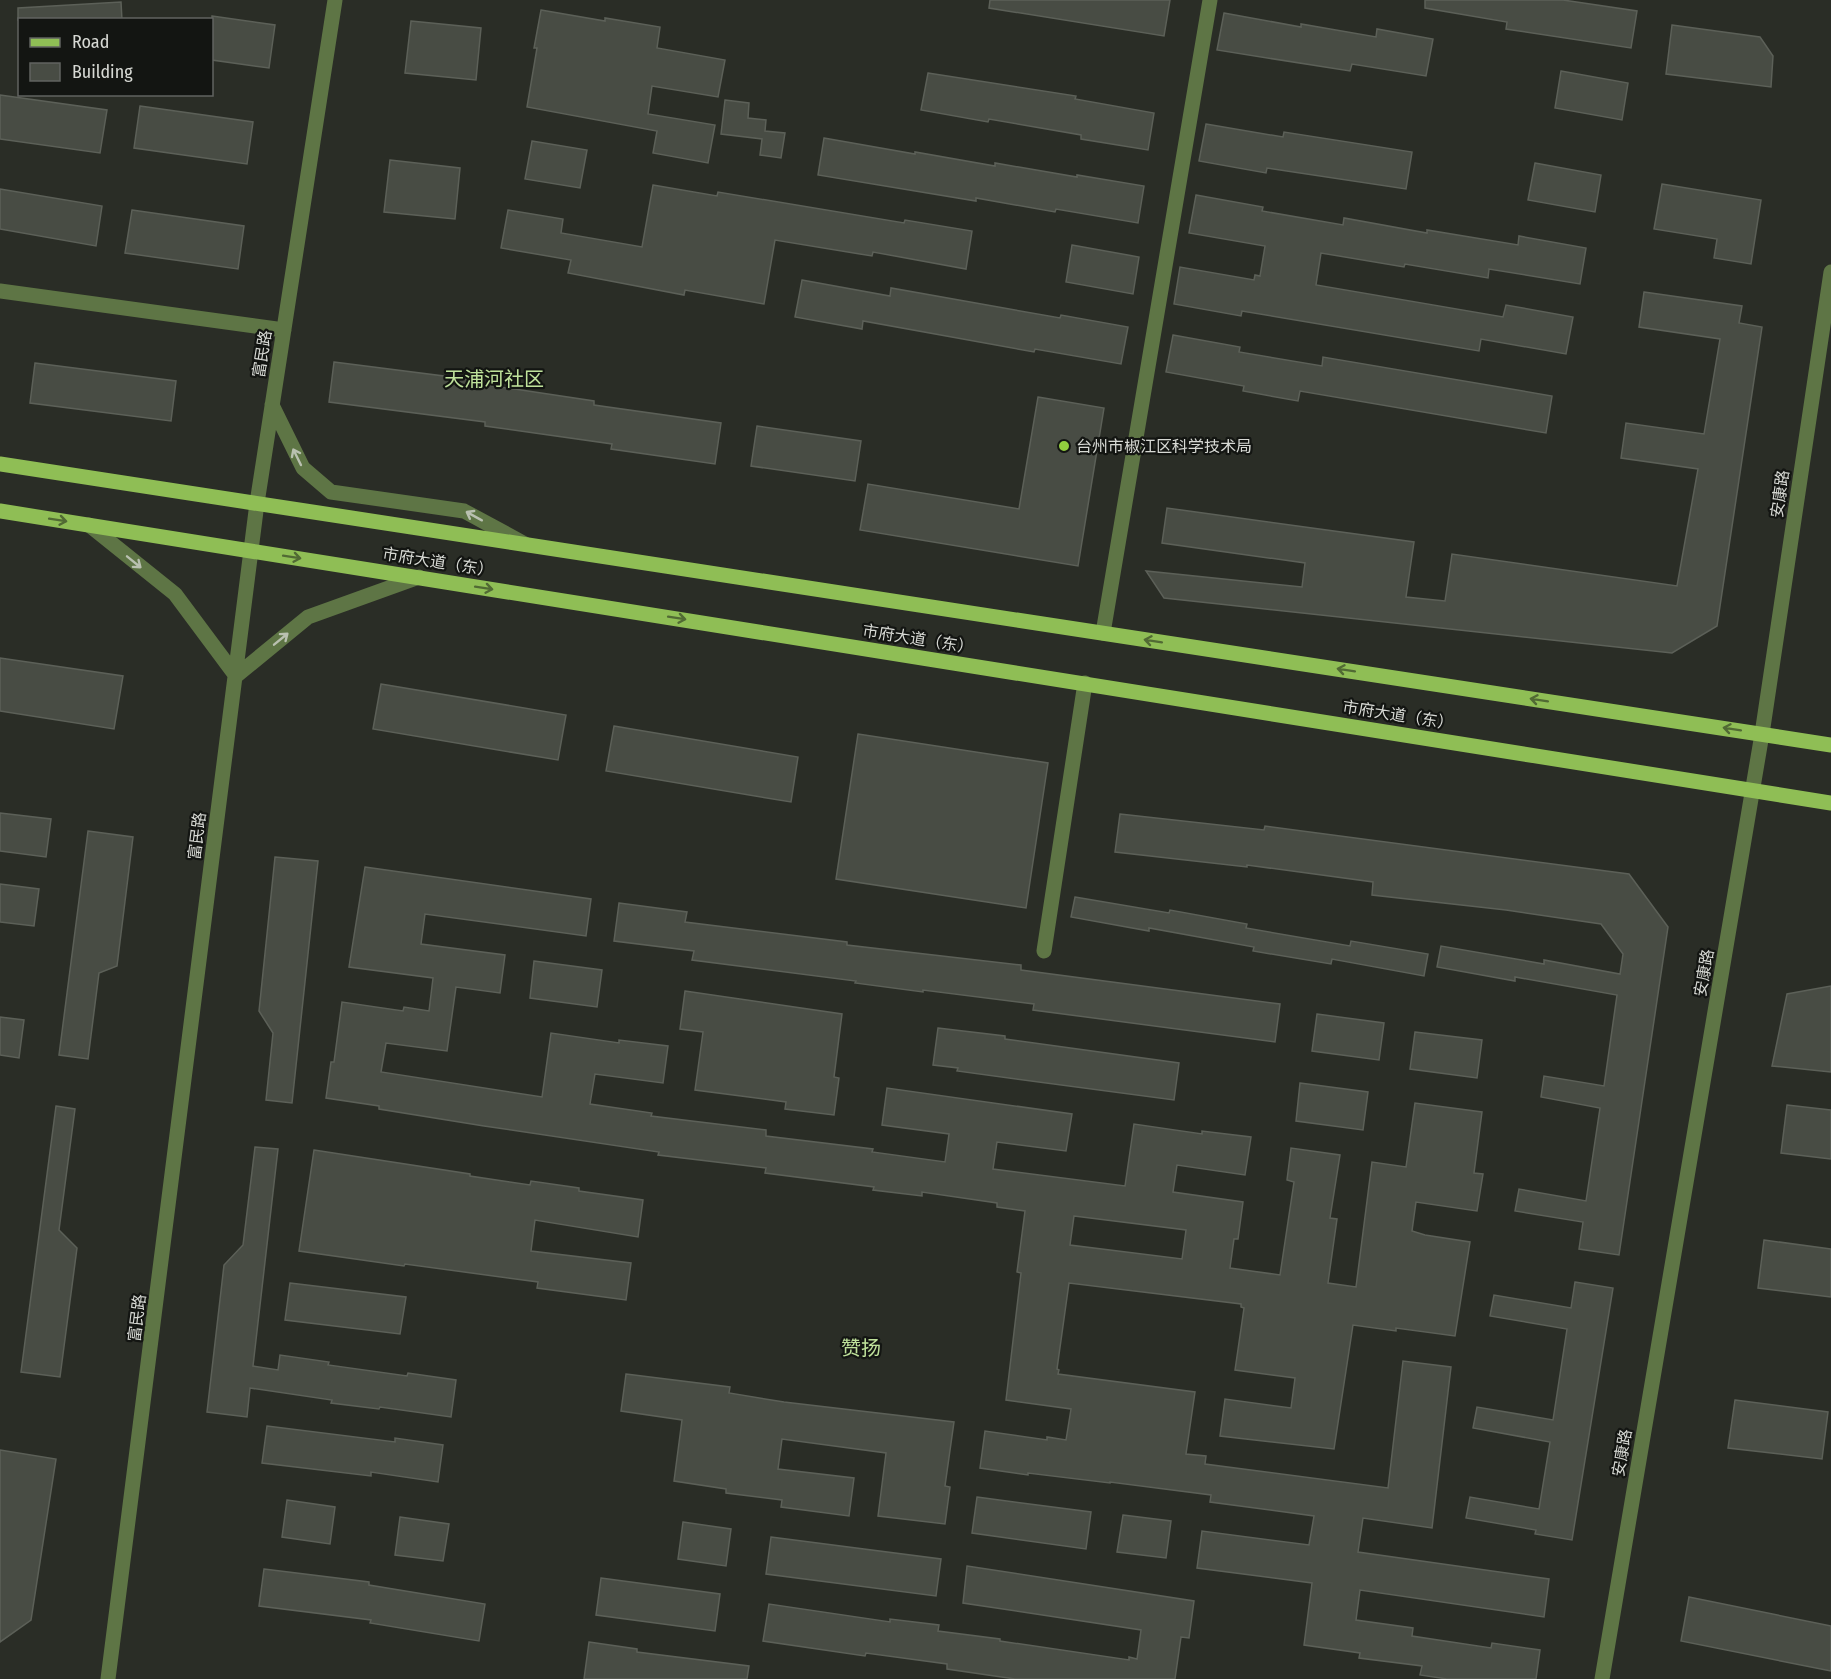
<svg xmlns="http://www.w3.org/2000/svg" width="1831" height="1679" viewBox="0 0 1831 1679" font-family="'Fira Sans Condensed','Noto Sans SC',sans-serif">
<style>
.building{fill:#484c44;stroke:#5c6058;stroke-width:1.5;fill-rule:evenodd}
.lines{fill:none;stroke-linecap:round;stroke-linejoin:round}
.minor{stroke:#5e7545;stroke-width:15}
.major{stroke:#8fbe55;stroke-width:15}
.oneway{stroke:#b9c0b0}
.oneway2{stroke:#516a34}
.poi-dot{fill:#92cd3e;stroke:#131512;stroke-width:2}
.labels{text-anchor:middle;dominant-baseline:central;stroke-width:4.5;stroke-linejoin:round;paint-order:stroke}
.street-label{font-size:16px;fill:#d7d9d4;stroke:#131512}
.poi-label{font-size:16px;fill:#d7d9d4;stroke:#131512;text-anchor:start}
.quarter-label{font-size:20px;fill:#bfe29b;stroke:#131512}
</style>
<rect width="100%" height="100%" fill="#2a2d26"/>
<path class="building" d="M 990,0 L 1170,0 L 1164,36 L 989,8 Z
M 1425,0 L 1563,0 L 1637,11 L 1631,48 L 1506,29 L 1507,22 L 1425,8 Z
M 121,2 L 122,20 L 18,20 L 18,8 Z
M 541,10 L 605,21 L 605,18 L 660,27 L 657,48 L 725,60 L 718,97 L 652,86 L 648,114 L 715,125 L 708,163 L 653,153 L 657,131 L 527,107 L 537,48 L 534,48 Z
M 1224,13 L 1301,27 L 1301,24 L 1376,37 L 1377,29 L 1433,39 L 1426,76 L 1352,64 L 1350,71 L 1217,50 Z
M 212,16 L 275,25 L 269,68 L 212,60 Z
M 411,21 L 481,28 L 476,80 L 405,73 Z
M 1672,25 L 1760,37 L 1773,56 L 1771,87 L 1666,74 Z
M 1561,71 L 1628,83 L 1622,120 L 1555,108 Z
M 928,73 L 1076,96 L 1075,99 L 1154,113 L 1148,150 L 1081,139 L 1081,135 L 989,119 L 988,122 L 921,110 Z
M 0,95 L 107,110 L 100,153 L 0,139 Z
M 725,100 L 749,103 L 748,118 L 766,120 L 765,131 L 785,133 L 781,158 L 760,155 L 762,139 L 721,134 Z
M 140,106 L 253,122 L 247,164 L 134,148 Z
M 1206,124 L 1283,137 L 1284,132 L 1412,152 L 1406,189 L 1267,168 L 1266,173 L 1199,161 Z
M 824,138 L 915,154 L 915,152 L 995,166 L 995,163 L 1077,177 L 1077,175 L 1144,186 L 1138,223 L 1056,209 L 1055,212 L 976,198 L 976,201 L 818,175 Z
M 532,141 L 587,150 L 580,188 L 525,179 Z
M 390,160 L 460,168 L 455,219 L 384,212 Z
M 1535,163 L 1601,175 L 1595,212 L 1528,200 Z
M 1662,184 L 1761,200 L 1751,264 L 1714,258 L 1717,239 L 1654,229 Z
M 653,185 L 717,196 L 718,192 L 904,223 L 905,220 L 972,231 L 966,269 L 873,252 L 872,256 L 775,240 L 764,304 L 685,290 L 684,295 L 568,273 L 571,260 L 501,248 L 508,210 L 563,219 L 561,233 L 642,247 Z
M 0,189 L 102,206 L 96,246 L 0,229 Z
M 1196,195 L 1263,207 L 1262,211 L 1343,225 L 1344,218 L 1427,233 L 1427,230 L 1518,245 L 1519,236 L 1586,248 L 1580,284 L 1489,269 L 1488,278 L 1405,264 L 1404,267 L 1321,253 L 1316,285 L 1503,317 L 1506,305 L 1573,317 L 1566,354 L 1481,339 L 1479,351 L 1242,311 L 1241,316 L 1174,304 L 1180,267 L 1254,280 L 1255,275 L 1260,276 L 1265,246 L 1189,233 Z
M 132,210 L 244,226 L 238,269 L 125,253 Z
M 1072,245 L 1139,257 L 1133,294 L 1066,282 Z
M 802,280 L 890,296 L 891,288 L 1060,318 L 1061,315 L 1128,327 L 1121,364 L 1035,349 L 1034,352 L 863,321 L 862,329 L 795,317 Z
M 1644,292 L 1742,306 L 1739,323 L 1762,327 L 1717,626 L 1672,653 L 1164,598 L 1146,571 L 1302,587 L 1305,563 L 1162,543 L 1167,508 L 1414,542 L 1406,597 L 1445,601 L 1452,554 L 1677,586 L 1698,469 L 1621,458 L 1626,423 L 1704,434 L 1720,339 L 1639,327 Z
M 1173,335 L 1240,347 L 1239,352 L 1322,366 L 1323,357 L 1552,396 L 1546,433 L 1300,391 L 1298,401 L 1243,391 L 1244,386 L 1166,372 Z
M 334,362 L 475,380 L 474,383 L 594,401 L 594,405 L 721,423 L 715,464 L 611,449 L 612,444 L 485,426 L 485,422 L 329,402 Z
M 35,363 L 176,381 L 171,421 L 30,403 Z
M 1038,397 L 1104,408 L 1078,566 L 860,530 L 868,484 L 1019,509 Z
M 757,426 L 861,441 L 855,481 L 751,466 Z
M 0,658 L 123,676 L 114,729 L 0,711 Z
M 381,684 L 566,715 L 558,760 L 373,729 Z
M 614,726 L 798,757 L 791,802 L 606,771 Z
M 858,734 L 1048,763 L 1026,908 L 836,879 Z
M 0,813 L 51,819 L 46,857 L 0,851 Z
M 1120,814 L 1264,830 L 1265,826 L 1629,874 L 1668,927 L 1619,1255 L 1579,1249 L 1583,1222 L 1515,1211 L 1519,1189 L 1586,1201 L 1600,1108 L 1541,1097 L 1544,1076 L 1604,1086 L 1617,995 L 1515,977 L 1515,981 L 1437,967 L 1441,946 L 1544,964 L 1544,960 L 1620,974 L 1623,954 L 1601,924 L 1506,910 L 1372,895 L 1373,882 L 1247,865 L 1247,867 L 1115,852 Z
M 88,831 L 133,837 L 117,966 L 99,973 L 88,1059 L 59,1055 Z
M 275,857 L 318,861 L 292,1103 L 266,1100 L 273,1033 L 259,1011 Z
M 365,867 L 591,899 L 586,936 L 425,914 L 421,944 L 505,955 L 500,993 L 456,987 L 447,1051 L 386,1043 L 381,1072 L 542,1097 L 551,1033 L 619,1043 L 619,1040 L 668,1046 L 663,1083 L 595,1074 L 590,1104 L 652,1113 L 651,1116 L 766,1130 L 766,1136 L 873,1149 L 872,1152 L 945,1162 L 949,1134 L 882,1125 L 887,1088 L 1072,1114 L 1066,1151 L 997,1142 L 993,1169 L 1125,1186 L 1134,1124 L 1202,1134 L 1202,1131 L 1251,1137 L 1245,1175 L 1177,1165 L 1173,1192 L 1243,1202 L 1238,1239 L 1234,1239 L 1230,1268 L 1280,1275 L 1294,1182 L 1287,1180 L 1291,1148 L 1340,1155 L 1330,1218 L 1337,1219 L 1328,1283 L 1356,1287 L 1372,1162 L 1406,1167 L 1415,1103 L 1482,1112 L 1474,1173 L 1483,1174 L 1477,1211 L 1416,1202 L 1412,1231 L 1425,1235 L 1470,1242 L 1455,1336 L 1396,1328 L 1396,1331 L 1353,1325 L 1334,1449 L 1220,1436 L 1225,1399 L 1291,1408 L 1295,1378 L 1235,1370 L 1244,1308 L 1241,1307 L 1241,1304 L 1069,1283 L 1057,1369 L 1059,1370 L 1058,1374 L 1195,1392 L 1186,1454 L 1206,1456 L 1205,1464 L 1388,1488 L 1403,1361 L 1451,1367 L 1432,1528 L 1363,1518 L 1358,1552 L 1549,1579 L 1544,1617 L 1360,1590 L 1356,1620 L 1413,1628 L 1412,1636 L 1491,1648 L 1492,1643 L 1540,1650 L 1536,1679 L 1447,1679 L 1420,1675 L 1422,1666 L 1359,1658 L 1360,1653 L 1304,1645 L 1312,1583 L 1197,1568 L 1202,1531 L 1309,1545 L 1314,1516 L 1210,1502 L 1211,1495 L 1110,1482 L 1110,1483 L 1028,1473 L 1028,1475 L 980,1468 L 985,1431 L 1047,1440 L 1047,1437 L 1066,1440 L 1071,1409 L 1006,1400 L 1021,1273 L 1017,1272 L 1025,1211 L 997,1207 L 997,1203 L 922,1192 L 922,1196 L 873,1190 L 874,1187 L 765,1173 L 766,1168 L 658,1155 L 659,1152 L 484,1126 L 379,1109 L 379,1106 L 326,1098 L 331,1062 L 334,1062 L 342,1002 L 403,1011 L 404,1007 L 429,1011 L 433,978 L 349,967 ZM 1074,1216 L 1186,1230 L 1182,1259 L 1070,1245 Z
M 0,884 L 39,889 L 34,926 L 0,922 Z
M 1075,897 L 1169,913 L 1170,910 L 1247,924 L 1246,928 L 1350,946 L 1351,941 L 1428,954 L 1424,976 L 1332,959 L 1331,964 L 1253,951 L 1254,947 L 1149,928 L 1149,931 L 1071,917 Z
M 619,903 L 687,912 L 685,922 L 847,942 L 847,945 L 1021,965 L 1021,970 L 1280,1004 L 1275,1042 L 1033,1010 L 1034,1004 L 923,990 L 923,992 L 855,983 L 856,981 L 692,960 L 694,951 L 614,941 Z
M 534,961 L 602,970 L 597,1007 L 530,998 Z
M 1831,986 L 1831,1072 L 1772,1066 L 1787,994 Z
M 685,991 L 842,1014 L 834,1077 L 839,1078 L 834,1115 L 785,1109 L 786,1102 L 695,1090 L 703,1032 L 680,1029 Z
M 1317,1014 L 1384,1023 L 1379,1060 L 1312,1051 Z
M 0,1017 L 24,1020 L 19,1058 L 0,1055 Z
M 938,1028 L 1005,1036 L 1005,1039 L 1179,1063 L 1174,1100 L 957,1071 L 958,1068 L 933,1065 Z
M 1415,1032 L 1482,1040 L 1477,1078 L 1410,1069 Z
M 1300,1083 L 1368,1092 L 1363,1130 L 1296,1121 Z
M 1787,1105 L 1831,1110 L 1831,1159 L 1781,1153 Z
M 56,1106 L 75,1109 L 59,1230 L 77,1248 L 60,1377 L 21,1372 Z
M 255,1147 L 278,1149 L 253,1366 L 278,1370 L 280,1355 L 329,1362 L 328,1365 L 407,1376 L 408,1373 L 456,1380 L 451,1417 L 380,1407 L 379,1409 L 331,1403 L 332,1400 L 250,1388 L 247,1417 L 207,1412 L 224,1265 L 243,1245 Z
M 314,1150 L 470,1174 L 470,1176 L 530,1185 L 531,1181 L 579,1188 L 579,1191 L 643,1200 L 638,1237 L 535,1220 L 531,1251 L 631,1263 L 626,1300 L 537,1288 L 538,1282 L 405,1264 L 404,1266 L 299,1251 Z
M 1764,1240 L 1831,1249 L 1831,1297 L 1758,1288 Z
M 1575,1282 L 1613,1288 L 1572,1540 L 1535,1534 L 1536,1530 L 1466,1518 L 1470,1497 L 1539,1509 L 1550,1442 L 1473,1428 L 1477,1407 L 1553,1420 L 1567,1329 L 1490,1316 L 1494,1295 L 1571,1308 Z
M 290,1283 L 406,1297 L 400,1334 L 285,1320 Z
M 626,1374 L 730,1387 L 729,1393 L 784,1402 L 954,1422 L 945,1486 L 950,1487 L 945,1524 L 878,1516 L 886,1453 L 782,1439 L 778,1469 L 854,1478 L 849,1516 L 781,1507 L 782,1500 L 726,1493 L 726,1489 L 674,1481 L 682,1420 L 621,1411 Z
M 1735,1400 L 1828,1412 L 1822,1459 L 1728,1448 Z
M 267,1426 L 395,1442 L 395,1438 L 443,1445 L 438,1482 L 371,1472 L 371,1476 L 262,1463 Z
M 0,1450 L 56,1459 L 31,1620 L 0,1642 Z
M 977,1497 L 1091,1512 L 1086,1549 L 972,1533 Z
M 287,1500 L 335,1507 L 330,1544 L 282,1537 Z
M 1123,1515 L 1171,1521 L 1166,1558 L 1117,1552 Z
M 400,1517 L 449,1524 L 443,1561 L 395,1555 Z
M 683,1522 L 731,1529 L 726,1566 L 678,1559 Z
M 771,1537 L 941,1559 L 936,1596 L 766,1574 Z
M 967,1566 L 1194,1601 L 1189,1638 L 1181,1637 L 1175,1679 L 1015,1679 L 947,1669 L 947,1664 L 866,1653 L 865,1656 L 763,1641 L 769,1604 L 890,1622 L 890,1619 L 939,1625 L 938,1631 L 1000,1639 L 1000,1641 L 1129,1660 L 1129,1657 L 1137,1659 L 1141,1630 L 963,1603 Z
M 264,1569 L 369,1582 L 369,1585 L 485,1604 L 479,1641 L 370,1623 L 371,1620 L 259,1606 Z
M 601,1578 L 720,1594 L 715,1631 L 596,1615 Z
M 1689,1597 L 1831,1626 L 1831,1671 L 1681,1641 Z
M 589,1642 L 637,1649 L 637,1652 L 749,1666 L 747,1679 L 584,1679 Z"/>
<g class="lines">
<path class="minor" d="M 0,291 L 284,330
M 272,405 L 303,468 L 331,492 L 464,511 L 525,544
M 89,525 L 175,594 L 236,676 L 308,617 L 419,577
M 1103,633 L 1210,0
M 1044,951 L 1085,683
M 108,1679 L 257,503 L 335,0
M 1602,1679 L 1762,734 L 1831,272"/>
<path class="major" d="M 0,464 L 1831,745
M 0,511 L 1831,803"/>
</g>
<defs><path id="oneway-shaft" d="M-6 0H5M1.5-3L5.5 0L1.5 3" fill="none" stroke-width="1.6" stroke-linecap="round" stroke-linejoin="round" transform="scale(1.5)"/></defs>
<g class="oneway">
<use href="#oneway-shaft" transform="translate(297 457) rotate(-116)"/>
<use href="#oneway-shaft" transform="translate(474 516) rotate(-151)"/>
<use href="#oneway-shaft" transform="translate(134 562) rotate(39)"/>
<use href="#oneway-shaft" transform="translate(281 639) rotate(-39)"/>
</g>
<g class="oneway2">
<use href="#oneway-shaft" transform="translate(58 520) rotate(9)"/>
<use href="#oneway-shaft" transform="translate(292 557) rotate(9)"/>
<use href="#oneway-shaft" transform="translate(484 588) rotate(9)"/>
<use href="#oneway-shaft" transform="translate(677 618) rotate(9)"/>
<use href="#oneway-shaft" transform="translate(1153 641) rotate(-171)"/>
<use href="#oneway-shaft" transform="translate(1346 670) rotate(-171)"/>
<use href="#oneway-shaft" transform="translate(1539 700) rotate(-171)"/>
<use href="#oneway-shaft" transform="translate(1732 729) rotate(-171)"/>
</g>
<circle class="poi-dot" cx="1064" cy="446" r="6"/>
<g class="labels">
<g class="street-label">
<text transform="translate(262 354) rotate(-81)">富民路</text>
<text transform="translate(1780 494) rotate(-82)">安康路</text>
<text transform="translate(438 562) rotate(9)">市府大道（东）</text>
<text transform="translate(918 639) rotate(9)">市府大道（东）</text>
<text transform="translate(1398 715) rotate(9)">市府大道（东）</text>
<text transform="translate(197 836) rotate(-83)">富民路</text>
<text transform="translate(1704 973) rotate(-80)">安康路</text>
<text transform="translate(137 1318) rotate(-83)">富民路</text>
<text transform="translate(1622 1453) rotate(-80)">安康路</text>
</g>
<g class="poi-label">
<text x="1076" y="446">台州市椒江区科学技术局</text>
</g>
<g class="quarter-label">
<text x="494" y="379">天浦河社区</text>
<text x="861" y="1348">赞扬</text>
</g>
</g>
<rect x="18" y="18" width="195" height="78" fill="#131512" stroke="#616360" stroke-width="1.5"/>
<rect x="30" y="38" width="30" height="9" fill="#8fbe55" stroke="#616360" stroke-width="1.5"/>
<text x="72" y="48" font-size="18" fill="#d7d9d4">Road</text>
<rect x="30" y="63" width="30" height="18" fill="#484c44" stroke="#616360" stroke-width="1.5"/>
<text x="72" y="78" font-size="18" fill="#d7d9d4">Building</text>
</svg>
